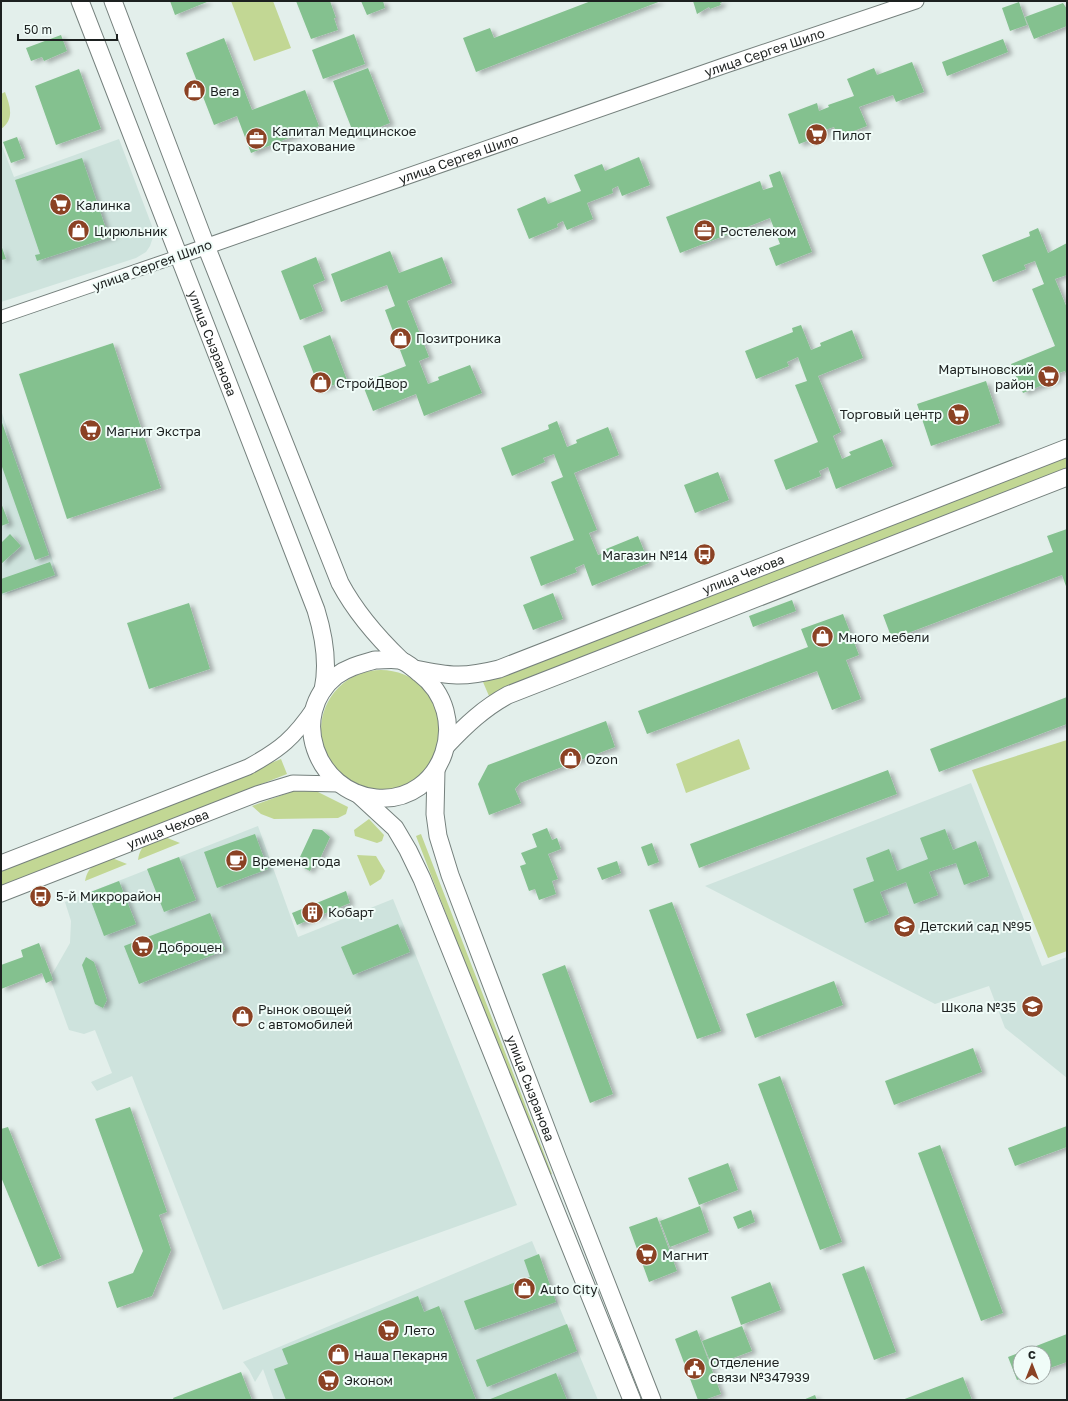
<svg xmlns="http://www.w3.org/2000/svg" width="1068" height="1401" viewBox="0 0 1068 1401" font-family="'Golos Text',sans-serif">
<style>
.built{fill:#cee3dd}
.green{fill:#c2d794}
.building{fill:#84c18f;filter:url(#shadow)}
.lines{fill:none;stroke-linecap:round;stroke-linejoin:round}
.minor-casing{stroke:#75807d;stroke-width:14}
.tertiary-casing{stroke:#75807d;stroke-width:17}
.secondary-casing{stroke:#75807d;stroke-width:19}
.minor{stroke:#fff;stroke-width:12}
.tertiary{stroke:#fff;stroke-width:15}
.secondary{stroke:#fff;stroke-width:17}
.labels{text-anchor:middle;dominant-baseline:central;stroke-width:4;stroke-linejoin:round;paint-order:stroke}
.street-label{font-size:13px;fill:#1d2120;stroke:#f0fcf8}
.poi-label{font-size:13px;fill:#1d2120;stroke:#f0fcf8;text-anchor:start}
</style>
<defs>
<filter id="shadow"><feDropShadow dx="4.5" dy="2.5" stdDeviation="2" flood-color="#0004"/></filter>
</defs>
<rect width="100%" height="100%" fill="#e3efeb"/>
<path class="built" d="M 119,139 L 152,226 L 153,237 L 150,246 L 146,252 L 136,258 L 1,302 L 1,143 L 14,177 Z
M 1,410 L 58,576 L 1,596 Z
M 971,783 L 1042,966 L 1067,957 L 1067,1078 L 1005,1028 L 989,986 L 935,1004 L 705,886 Z
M 258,826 L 298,937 L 393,899 L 517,1205 L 223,1310 L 132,1076 L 97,1091 L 91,1082 L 112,1073 L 95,1030 L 84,1034 L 69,1030 L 50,978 L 70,943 L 71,921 L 65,902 Z
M 532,1241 L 598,1400 L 274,1400 L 263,1369 L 255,1382 L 249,1370 L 243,1362 Z"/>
<path class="green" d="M 231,1 L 273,1 L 291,48 L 254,61 Z
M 5,92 C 10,106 15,119 1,129 L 1,94 Z
M 1067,454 L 1067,471 L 489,696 L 483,682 Z
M321 730a60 60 0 1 1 120 0a60 60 0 1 1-120 0Z
M 739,739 L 750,769 L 686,793 L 676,764 Z
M 1067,740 L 1067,951 L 1048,958 L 972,770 Z
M 281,759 L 287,774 L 1,887 L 1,869 Z
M 310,788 L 348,807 L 346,814 L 338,818 L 274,819 L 261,814 L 252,806 L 299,789 Z
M 369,819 L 384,835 L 382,841 L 377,843 L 355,836 L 354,830 Z
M 421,834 L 552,1174 L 547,1176 L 416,836 Z
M 165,837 L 180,843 L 138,860 C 141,842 149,843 165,837 Z
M 357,855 L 376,856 L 385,871 L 381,879 L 370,886 Z
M 112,858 L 127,864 L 85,881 C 89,863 97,864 112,858 Z"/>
<path class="building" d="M 170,1 L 207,1 L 207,2 L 175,15 Z
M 296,1 L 330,1 L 336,18 L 334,18 L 338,30 L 311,39 Z
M 361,1 L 383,1 L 385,8 L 367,15 Z
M 591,1 L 661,1 L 476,72 L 463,38 L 490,28 L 494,38 Z
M 693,1 L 725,1 L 720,3 L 721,5 L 710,9 L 709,7 L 697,14 Z
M 1019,2 L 1027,25 L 1010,31 L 1002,8 Z
M 1063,3 L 1067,9 L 1067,26 L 1034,39 L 1025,17 Z
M 354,34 L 365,64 L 323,79 L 312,50 Z
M 61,35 L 67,51 L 44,61 L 42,57 L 31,61 L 26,48 Z
M 224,38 L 252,110 L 305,90 L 319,126 L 251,153 L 237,116 L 214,125 L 186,53 Z
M 1003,39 L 1008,52 L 947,76 L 942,62 Z
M 912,62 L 924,92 L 896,102 L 893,95 L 859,107 L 867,126 L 838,137 L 834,127 L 825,130 L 826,134 L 799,144 L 788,114 L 817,103 L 819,111 L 829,107 L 828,105 L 854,96 L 847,79 L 874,68 L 877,75 Z
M 368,68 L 390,123 L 355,137 L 333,81 Z
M 79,69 L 101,129 L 56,145 L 35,86 Z
M 17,137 L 25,158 L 11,163 L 3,142 Z
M 639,157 L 650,185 L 622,196 L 618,186 L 612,189 L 613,193 L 587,203 L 593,219 L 567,230 L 563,221 L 557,224 L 558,227 L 529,239 L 517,209 L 545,197 L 548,204 L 581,191 L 574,175 L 602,164 L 605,171 Z
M 82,158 L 107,232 L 112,230 L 113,236 L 37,261 L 35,255 L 40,254 L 15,180 Z
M 780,171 L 812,252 L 776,266 L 769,248 L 780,244 L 770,218 L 680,253 L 666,217 L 760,181 L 763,190 L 773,187 L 769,175 Z
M 1038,228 L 1048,253 L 1067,243 L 1067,275 L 1055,279 L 1067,308 L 1067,376 L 1065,371 L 1056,374 L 1058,379 L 1023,393 L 1011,364 L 1055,346 L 1032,289 L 1044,284 L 1035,261 L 1024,265 L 1026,269 L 993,282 L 982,255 L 1030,236 L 1029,232 Z
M 1,245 L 6,259 L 1,260 Z
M 390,251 L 399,273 L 442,257 L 452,283 L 407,301 L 429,357 L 419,361 L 428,384 L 439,380 L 438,377 L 470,365 L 482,393 L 424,416 L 416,394 L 373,411 L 362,383 L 406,366 L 385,310 L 395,306 L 387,285 L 341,302 L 331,274 Z
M 316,257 L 325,280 L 313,285 L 323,311 L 300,320 L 281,271 Z
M 801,325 L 811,350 L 821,346 L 820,343 L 852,330 L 863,358 L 818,376 L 841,432 L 833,436 L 842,459 L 851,455 L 849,452 L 882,439 L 893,466 L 836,489 L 828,467 L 819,471 L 821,476 L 786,490 L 774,460 L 818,442 L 795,385 L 807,381 L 798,357 L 787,362 L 789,366 L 756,379 L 745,351 L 793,332 L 792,328 Z
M 330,335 L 347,380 L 320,390 L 303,346 Z
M 113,343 L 161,488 L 67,519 L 19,374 Z
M 986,381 L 1000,423 L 931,446 L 917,404 Z
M 1,420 L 49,555 L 35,560 L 1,464 Z
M 557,421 L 567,447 L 577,443 L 576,440 L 608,427 L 619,455 L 574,473 L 597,530 L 589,533 L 598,555 L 607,552 L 606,549 L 638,536 L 649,563 L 592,586 L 584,564 L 575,568 L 577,572 L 541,586 L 530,557 L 574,540 L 551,482 L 563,477 L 554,454 L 543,458 L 545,462 L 512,476 L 501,448 L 549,429 L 548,425 Z
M 718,472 L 729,500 L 695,513 L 684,485 Z
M 1,503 L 9,523 L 1,526 Z
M 1067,529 L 1067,589 L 1062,575 L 892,639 L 883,615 L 1053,552 L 1047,536 Z
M 10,534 L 21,546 L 1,564 L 1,543 Z
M 50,562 L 55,575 L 1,594 L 1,579 Z
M 553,593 L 563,619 L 533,630 L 523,605 Z
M 792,600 L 796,611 L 753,627 L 749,616 Z
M 189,603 L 210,669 L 149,689 L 127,623 Z
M 843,614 L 859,655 L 846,660 L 861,699 L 832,710 L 817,671 L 647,734 L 638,711 L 808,647 L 801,629 Z
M 1067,697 L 1067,724 L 939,772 L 930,749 Z
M 606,721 L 615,747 L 520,783 L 515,789 L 521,803 L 489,815 L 478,784 L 488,765 Z
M 888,770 L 897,794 L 699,868 L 690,844 Z
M 547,828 L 552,840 L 557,838 L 561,849 L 548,854 L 558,879 L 552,881 L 556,894 L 539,900 L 535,889 L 529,891 L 520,866 L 526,864 L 521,853 L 537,847 L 532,834 Z
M 313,829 L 322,830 L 330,837 L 317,865 L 314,863 L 310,871 L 300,866 L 303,858 L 300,857 Z
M 945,829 L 953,850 L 976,841 L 989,876 L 964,885 L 956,863 L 929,872 L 938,895 L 914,904 L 906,882 L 880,892 L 889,914 L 865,923 L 853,889 L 874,881 L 866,858 L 889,849 L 897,871 L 928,859 L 920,838 Z
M 255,834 L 268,869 L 217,888 L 204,852 Z
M 652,843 L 659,862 L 648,866 L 641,847 Z
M 179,857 L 196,900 L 164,912 L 147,869 Z
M 617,861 L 621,873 L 602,880 L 597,868 Z
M 119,881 L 136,924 L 104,936 L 88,893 Z
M 346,891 L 350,903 L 297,925 L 292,913 Z
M 672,902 L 721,1031 L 697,1039 L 649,910 Z
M 210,913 L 225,950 L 139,984 L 124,946 Z
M 398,924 L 410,952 L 353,975 L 341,947 Z
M 39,943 L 53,980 L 46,983 L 42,973 L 1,989 L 1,965 L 23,957 L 21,950 Z
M 86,957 L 94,962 L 107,1000 L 103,1008 L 95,1004 L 82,965 Z
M 565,965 L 613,1094 L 590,1103 L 542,974 Z
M 834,981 L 843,1005 L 755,1038 L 746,1014 Z
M 973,1048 L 982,1072 L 894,1105 L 885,1081 Z
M 780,1076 L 842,1242 L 820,1250 L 758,1084 Z
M 130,1107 L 167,1212 L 159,1215 L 171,1250 L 152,1296 L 117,1308 L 108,1282 L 133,1273 L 143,1251 L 95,1119 Z
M 1067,1126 L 1067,1147 L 1015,1166 L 1008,1148 Z
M 8,1127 L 61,1258 L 38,1267 L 1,1177 L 1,1129 Z
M 940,1145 L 1003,1313 L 981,1321 L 918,1153 Z
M 728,1163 L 738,1190 L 699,1205 L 688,1178 Z
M 700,1206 L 709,1232 L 670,1247 L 660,1221 Z
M 751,1210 L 755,1222 L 738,1229 L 733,1217 Z
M 657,1217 L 677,1271 L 649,1282 L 629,1227 Z
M 539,1254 L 556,1302 L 475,1330 L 464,1301 L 530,1277 L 524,1260 Z
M 864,1266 L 896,1352 L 874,1360 L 842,1274 Z
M 770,1282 L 781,1310 L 741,1325 L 731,1297 Z
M 418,1296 L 424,1312 L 439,1306 L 476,1400 L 286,1400 L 274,1369 L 288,1364 L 282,1349 Z
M 567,1324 L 577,1351 L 487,1387 L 476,1360 Z
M 742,1326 L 752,1351 L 712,1366 L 702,1341 Z
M 697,1330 L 721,1394 L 704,1400 L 698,1400 L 675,1339 Z
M 1067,1334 L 1067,1362 L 1044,1370 L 1044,1353 L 1020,1353 L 1020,1377 L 1026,1377 L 1017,1380 L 1008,1357 Z
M 241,1372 L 252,1400 L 174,1400 L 173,1398 Z
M 556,1373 L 567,1400 L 488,1400 Z
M 963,1377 L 972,1400 L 902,1400 Z
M 815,1395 L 817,1400 L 803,1400 Z"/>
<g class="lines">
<defs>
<path id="minor" d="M 1,317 L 179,256"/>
<g id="tertiary">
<path id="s1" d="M 179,256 L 726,65 L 916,1"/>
<path d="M 1,863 L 248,767 C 281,749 294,738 315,707"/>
<path id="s2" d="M 1,894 L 257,794 L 293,783 L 339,784"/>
</g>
<g id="secondary">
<path id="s3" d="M 80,1 L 316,610 C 324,636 329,663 323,690"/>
<path d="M 113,1 L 206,246 L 340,583 C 356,613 376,636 401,660"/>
<path d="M 375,660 C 383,660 392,659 399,660 C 406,661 414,669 419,673 C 474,714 444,804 376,798 C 316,792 288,715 336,676 C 348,667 361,664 375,660 Z"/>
<path id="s4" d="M 415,669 C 450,676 463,678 499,669 L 1067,448"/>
<path d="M 447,745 C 466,725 484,708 508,695 L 1067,477"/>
<path id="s5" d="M 436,770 L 435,814 L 438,836 L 450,875 L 557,1157 L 652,1400"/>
<path d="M 358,794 L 395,828 L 408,850 L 422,879 L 632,1400"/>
</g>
</defs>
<use href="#minor" class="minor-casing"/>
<use href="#tertiary" class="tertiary-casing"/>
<use href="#secondary" class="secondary-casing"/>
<use href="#minor" class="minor"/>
<use href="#tertiary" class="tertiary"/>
<use href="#secondary" class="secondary"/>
</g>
<defs>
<symbol id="shop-disc" viewBox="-11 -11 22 22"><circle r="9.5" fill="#8b4224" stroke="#f0fcf8"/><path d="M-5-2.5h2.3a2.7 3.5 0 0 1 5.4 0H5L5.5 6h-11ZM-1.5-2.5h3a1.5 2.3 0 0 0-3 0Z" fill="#fff"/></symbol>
<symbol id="supermarket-disc" viewBox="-11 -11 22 22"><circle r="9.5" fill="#8b4224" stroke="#f0fcf8"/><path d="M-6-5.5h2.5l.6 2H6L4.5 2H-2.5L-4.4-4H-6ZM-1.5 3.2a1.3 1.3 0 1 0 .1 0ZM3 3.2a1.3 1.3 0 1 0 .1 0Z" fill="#fff"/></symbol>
<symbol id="office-disc" viewBox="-11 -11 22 22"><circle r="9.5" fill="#8b4224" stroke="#f0fcf8"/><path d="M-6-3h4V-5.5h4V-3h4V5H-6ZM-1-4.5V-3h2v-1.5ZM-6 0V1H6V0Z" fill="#fff"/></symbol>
<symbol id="bus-disc" viewBox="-11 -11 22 22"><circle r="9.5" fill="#8b4224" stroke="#f0fcf8"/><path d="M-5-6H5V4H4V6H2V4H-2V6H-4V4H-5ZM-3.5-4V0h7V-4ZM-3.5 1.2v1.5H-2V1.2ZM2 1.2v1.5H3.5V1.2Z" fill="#fff"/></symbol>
<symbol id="cafe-disc" viewBox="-11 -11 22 22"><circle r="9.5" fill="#8b4224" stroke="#f0fcf8"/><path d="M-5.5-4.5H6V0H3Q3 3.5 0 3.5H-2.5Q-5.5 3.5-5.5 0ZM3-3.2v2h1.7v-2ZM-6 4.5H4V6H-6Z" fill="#fff"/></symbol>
<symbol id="building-disc" viewBox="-11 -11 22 22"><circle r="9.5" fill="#8b4224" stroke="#f0fcf8"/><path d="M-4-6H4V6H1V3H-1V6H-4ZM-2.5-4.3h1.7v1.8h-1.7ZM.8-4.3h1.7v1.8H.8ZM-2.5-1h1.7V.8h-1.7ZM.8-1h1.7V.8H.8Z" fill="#fff"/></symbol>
<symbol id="school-disc" viewBox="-11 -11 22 22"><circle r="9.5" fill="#8b4224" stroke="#f0fcf8"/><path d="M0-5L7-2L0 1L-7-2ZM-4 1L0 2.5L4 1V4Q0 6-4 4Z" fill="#fff"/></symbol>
<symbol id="civic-disc" viewBox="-11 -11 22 22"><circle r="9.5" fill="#8b4224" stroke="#f0fcf8"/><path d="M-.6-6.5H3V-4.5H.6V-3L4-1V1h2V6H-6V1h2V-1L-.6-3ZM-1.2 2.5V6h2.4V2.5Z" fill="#fff"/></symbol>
</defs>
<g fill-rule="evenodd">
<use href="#shop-disc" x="182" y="78" width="25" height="25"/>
<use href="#supermarket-disc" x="804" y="122" width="25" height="25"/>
<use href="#office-disc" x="244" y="126" width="25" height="25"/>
<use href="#supermarket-disc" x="48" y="192" width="25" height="25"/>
<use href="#shop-disc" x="66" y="218" width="25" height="25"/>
<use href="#office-disc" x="692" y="218" width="25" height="25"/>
<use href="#shop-disc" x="388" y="326" width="25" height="25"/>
<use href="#supermarket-disc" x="1036" y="364" width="25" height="25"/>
<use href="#shop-disc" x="308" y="370" width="25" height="25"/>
<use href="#supermarket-disc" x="946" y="402" width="25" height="25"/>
<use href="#supermarket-disc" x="78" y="418" width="25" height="25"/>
<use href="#bus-disc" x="692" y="542" width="25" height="25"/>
<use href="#shop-disc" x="810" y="624" width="25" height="25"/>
<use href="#shop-disc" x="558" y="746" width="25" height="25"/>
<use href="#cafe-disc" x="224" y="848" width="25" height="25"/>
<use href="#bus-disc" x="28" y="884" width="25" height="25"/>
<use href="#building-disc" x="300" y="900" width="25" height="25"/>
<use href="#school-disc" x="892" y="914" width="25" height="25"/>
<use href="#supermarket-disc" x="130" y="934" width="25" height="25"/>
<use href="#school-disc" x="1020" y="994" width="25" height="25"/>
<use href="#shop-disc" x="230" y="1004" width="25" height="25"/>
<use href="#supermarket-disc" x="634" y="1242" width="25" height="25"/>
<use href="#shop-disc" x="512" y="1276" width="25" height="25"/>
<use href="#supermarket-disc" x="376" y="1318" width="25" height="25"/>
<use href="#shop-disc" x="326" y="1342" width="25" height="25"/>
<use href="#civic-disc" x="682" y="1356" width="25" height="25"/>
<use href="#supermarket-disc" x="316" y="1368" width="25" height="25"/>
</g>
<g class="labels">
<g class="street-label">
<text stroke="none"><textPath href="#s1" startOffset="620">улица Сергея Шило</textPath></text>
<text stroke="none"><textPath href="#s1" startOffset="296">улица Сергея Шило</textPath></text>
<text transform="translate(152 265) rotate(-20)">улица Сергея Шило</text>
<text stroke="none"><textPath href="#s3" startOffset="367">улица Сызранова</textPath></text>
<text stroke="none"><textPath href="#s4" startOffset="347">улица Чехова</textPath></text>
<text stroke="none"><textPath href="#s2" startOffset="179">улица Чехова</textPath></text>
<text stroke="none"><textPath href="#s5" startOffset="335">улица Сызранова</textPath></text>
</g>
<g class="poi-label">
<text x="210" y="91">Вега</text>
<text x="272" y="131">Капитал Медицинское<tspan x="272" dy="15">Страхование</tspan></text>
<text x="832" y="135">Пилот</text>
<text x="76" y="205">Калинка</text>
<text x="94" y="231">Цирюльник</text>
<text x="720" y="231">Ростелеком</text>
<text x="416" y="338">Позитроника</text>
<text x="1034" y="369" text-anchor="end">Мартыновский<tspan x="1034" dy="15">район</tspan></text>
<text x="336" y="383">СтройДвор</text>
<text x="942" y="414" text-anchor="end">Торговый центр</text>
<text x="106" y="431">Магнит Экстра</text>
<text x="688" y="555" text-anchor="end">Магазин №14</text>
<text x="838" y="637">Много мебели</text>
<text x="586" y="759">Ozon</text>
<text x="252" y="861">Времена года</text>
<text x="56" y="896">5-й Микрорайон</text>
<text x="328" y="912">Кобарт</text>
<text x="920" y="926">Детский сад №95</text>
<text x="158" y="947">Доброцен</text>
<text x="1016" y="1007" text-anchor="end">Школа №35</text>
<text x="258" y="1009">Рынок овощей<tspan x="258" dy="15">с автомобилей</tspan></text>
<text x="662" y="1255">Магнит</text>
<text x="540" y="1289">Auto City</text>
<text x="404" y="1330">Лето</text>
<text x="354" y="1355">Наша Пекарня</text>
<text x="710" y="1362">Отделение<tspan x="710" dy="15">связи №347939</tspan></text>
<text x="344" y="1380">Эконом</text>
</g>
</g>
<rect width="1068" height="1401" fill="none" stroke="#1d2120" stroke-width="4"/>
<g transform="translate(1032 1365)"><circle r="19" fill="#f0fcf8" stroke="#9ca4a2"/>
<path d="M0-3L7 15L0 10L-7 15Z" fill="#8b4224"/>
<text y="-6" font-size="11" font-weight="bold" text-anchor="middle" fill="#1d2120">С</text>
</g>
<path d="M18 34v6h99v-6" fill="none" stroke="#1d2120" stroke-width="2"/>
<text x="24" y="34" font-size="12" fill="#1d2120" stroke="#f0fcf8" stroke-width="3" paint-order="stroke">50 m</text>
</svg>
